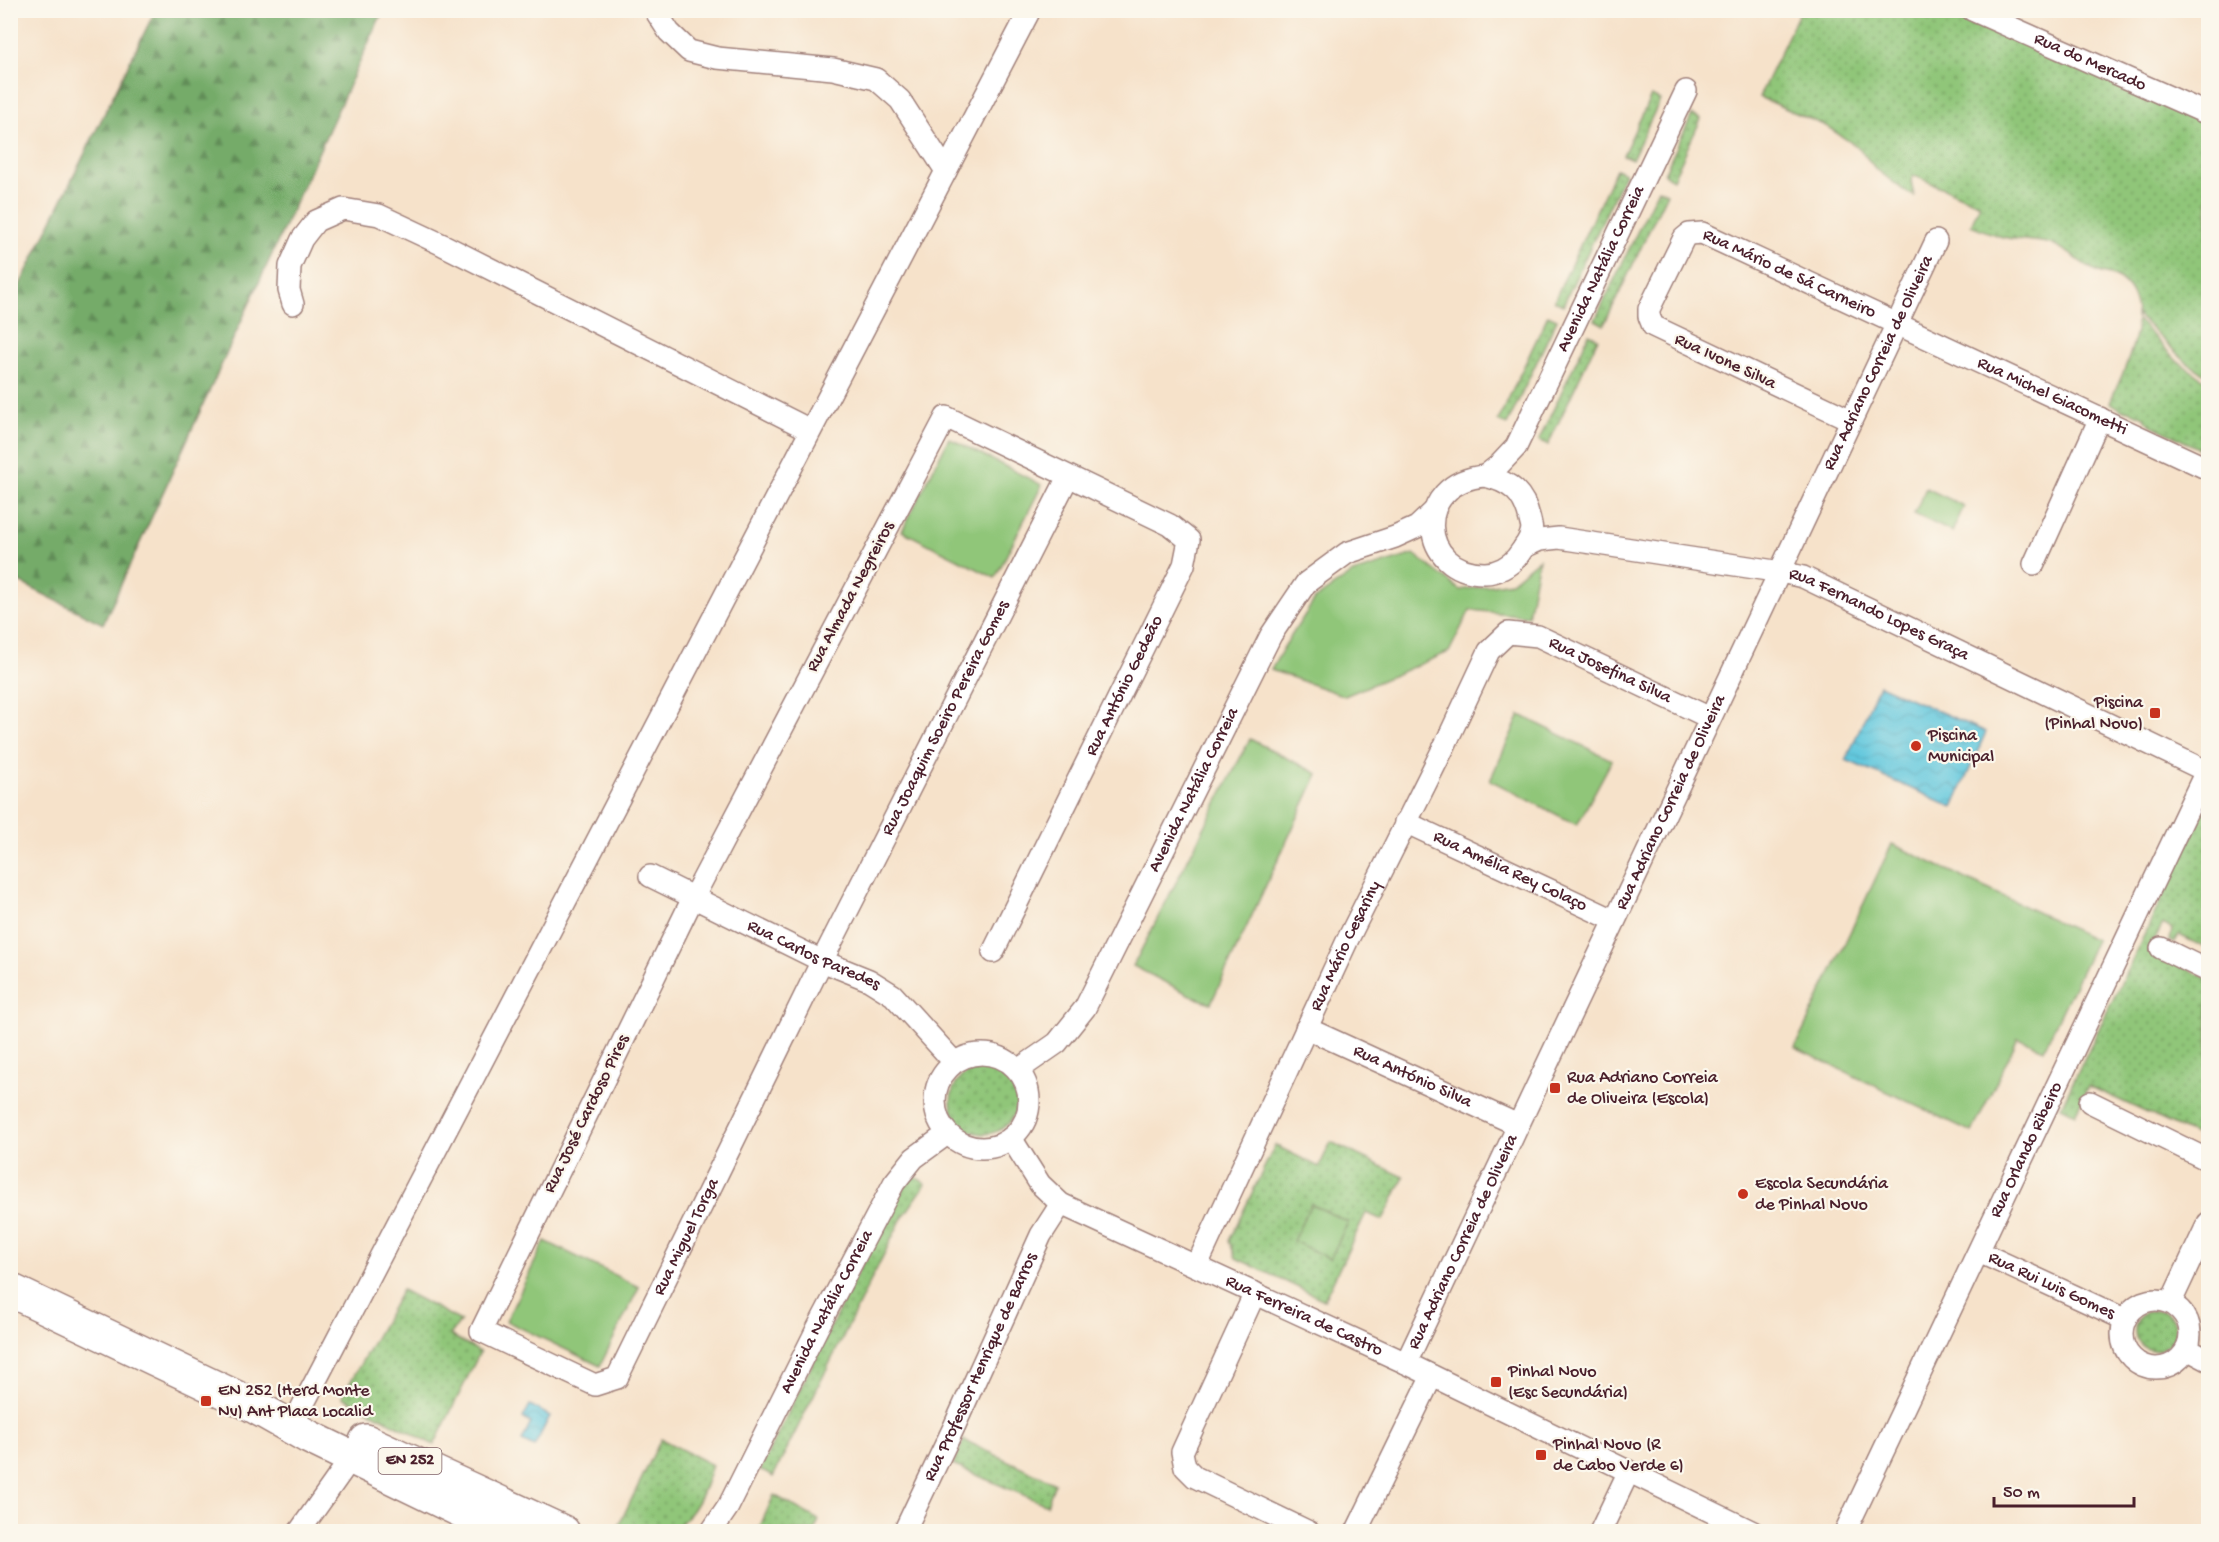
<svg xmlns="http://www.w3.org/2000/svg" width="2219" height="1542" viewBox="0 0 2219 1542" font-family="'Gochi Hand',sans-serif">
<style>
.grass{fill:url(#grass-dots);stroke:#6d7252;stroke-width:1.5}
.forest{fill:url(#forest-firs);stroke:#5f654a;stroke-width:1.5}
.park{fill:#90c679;stroke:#6d7252;stroke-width:1.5}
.water{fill:url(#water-waves);stroke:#557384;stroke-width:1.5}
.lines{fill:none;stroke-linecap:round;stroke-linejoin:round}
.minor-casing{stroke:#a0807a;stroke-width:24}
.primary-casing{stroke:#a0807a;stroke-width:36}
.minor{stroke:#fff;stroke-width:21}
.primary{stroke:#fff;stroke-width:33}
.poi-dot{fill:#c8321e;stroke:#fbf7ec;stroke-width:2}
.labels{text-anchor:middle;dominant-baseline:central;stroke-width:4.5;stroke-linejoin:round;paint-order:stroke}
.shield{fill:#fbf7ec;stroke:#7f6065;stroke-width:1.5}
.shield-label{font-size:16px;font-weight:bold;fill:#4a1f2b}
.street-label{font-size:18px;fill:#4a1f2b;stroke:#fbf7ec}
.poi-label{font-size:18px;fill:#4a1f2b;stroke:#fbf7ec;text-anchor:start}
</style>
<defs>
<pattern id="grass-dots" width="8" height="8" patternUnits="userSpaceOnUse" patternTransform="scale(1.5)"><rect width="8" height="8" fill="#90c679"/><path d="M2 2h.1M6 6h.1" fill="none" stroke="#78a063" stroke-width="1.8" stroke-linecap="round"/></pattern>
<pattern id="forest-firs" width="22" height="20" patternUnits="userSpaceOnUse" patternTransform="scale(1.5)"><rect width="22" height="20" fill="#74ab69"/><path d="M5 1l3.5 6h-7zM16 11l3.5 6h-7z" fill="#618b57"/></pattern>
<pattern id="water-waves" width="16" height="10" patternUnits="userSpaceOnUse" patternTransform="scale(1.5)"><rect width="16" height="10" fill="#60c7dd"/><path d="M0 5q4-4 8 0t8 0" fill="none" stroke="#55aabe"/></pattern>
</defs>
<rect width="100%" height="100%" fill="#fbf7ec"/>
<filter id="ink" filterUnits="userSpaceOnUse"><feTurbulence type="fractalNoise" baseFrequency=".0167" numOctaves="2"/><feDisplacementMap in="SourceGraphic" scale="12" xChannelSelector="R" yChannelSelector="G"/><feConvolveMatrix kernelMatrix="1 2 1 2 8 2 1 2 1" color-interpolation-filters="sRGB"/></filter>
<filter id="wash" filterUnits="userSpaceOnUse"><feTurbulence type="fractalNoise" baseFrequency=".008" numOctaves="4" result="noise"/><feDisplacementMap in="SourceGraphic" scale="24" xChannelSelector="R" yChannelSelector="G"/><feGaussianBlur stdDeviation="1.35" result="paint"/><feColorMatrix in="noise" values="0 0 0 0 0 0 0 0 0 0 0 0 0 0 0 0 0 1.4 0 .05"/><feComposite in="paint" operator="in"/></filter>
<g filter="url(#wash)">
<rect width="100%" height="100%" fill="#f6e2ca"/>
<path class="grass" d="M 1800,11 L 1965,11 L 2208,120 L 2208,376 L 2187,363 L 2136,314 L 2136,318 L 2177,361 L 2208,382 L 2208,453 L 2151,425 L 2144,417 L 2130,411 L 2122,410 L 2110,402 C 2125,369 2159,303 2116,277 C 2109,274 2101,274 2094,270 C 2079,263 2068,249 2051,244 C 2039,240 2027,241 2015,239 C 2000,238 1985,231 1971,225 L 1980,204 L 1913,175 L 1911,181 L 1914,196 L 1906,192 L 1875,168 L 1859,148 L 1826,126 L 1759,97 Z
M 1651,96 L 1660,100 L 1632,159 L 1623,155 Z
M 1692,115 L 1701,119 L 1673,179 L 1664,174 Z
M 1616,169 L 1625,173 L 1563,305 L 1554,301 Z
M 1658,189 L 1667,193 L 1604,325 L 1595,320 Z
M 1548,315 L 1557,319 L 1507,425 L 1498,421 Z
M 1589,334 L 1598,338 L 1548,445 L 1539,440 Z
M 2208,803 L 2208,949 L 2179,935 L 2175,943 L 2170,941 L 2172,929 L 2163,924 L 2148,951 L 2208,979 L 2208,1141 L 2089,1086 L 2075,1114 L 2061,1107 Z
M951 1101a33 33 0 1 1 66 0a33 33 0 1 1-66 0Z
M 1331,1142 L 1404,1177 L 1383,1220 L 1366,1213 L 1324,1300 L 1236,1258 L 1229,1241 L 1275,1145 L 1319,1167 Z
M 913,1175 L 926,1184 L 901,1220 L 773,1477 L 760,1470 L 887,1213 Z
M 402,1290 L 461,1321 L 450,1335 L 480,1352 L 434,1445 L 342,1397 Z
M2135 1330a20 20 0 1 1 40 0a20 20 0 1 1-40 0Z
M 661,1439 L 712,1465 C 703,1494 696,1511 673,1531 L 616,1531 Z
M 964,1440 L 1055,1483 L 1047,1505 L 953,1465 Z
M 774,1495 L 819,1520 L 814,1531 L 758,1531 Z"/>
<path class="forest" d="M 155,11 L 383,11 L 103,624 L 11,578 L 11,303 Z"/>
<path class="park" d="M 949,438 L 1042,485 L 995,578 L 902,531 Z
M 1926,488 L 1964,506 L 1952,532 L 1914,514 Z
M 1414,554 L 1460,590 L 1511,582 L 1539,559 L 1528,616 L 1470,610 L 1449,652 L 1345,696 L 1271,670 L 1284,647 L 1315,599 L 1353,573 Z
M 1520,715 L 1612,760 L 1577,825 L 1490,780 Z
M 1250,739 L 1318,774 L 1211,1003 L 1196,998 L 1133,966 Z
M 1892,844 L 2096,940 L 2044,1049 L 2018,1038 L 1972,1132 L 1795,1048 Z
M 1311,1204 L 1348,1222 L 1330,1259 L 1293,1241 Z
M 545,1241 L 639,1287 L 600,1366 L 506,1321 Z"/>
<path class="water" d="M 1879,685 L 1986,732 L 1953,807 L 1846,760 Z
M 530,1405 L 550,1416 L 534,1447 L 522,1441 L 531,1423 L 523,1418 Z"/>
</g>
<g filter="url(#ink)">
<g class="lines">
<defs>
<g id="minor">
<path d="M 655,10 L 669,32 L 689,51 L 717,58 L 833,69 L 876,79 L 900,100 L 946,171"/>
<path id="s1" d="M 1972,10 L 2208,114"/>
<path d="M 293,304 L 289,290 L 290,266 L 302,239 L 316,221 L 343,209 L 379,215 L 443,245 L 810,430"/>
<path id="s2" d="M 1851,420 L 1653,326 L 1649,316 L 1649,309 L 1684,238 L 1689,234 L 1702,233 L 2208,469"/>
<path id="s3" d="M 1485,476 L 1500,464 L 1516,447 L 1686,91"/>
<path d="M 1485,476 C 1511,482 1524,493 1530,520 C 1531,525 1533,529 1531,533 C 1529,542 1522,550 1517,557 C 1510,566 1497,573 1485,573 C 1419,574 1411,482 1485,476 Z"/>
<path id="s4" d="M 1524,547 L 1540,540 L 1559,538 L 1781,572 L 1803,577 L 2208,772"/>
<path d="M 2034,564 L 2100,418"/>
<path id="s5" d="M 1405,822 L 1614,920"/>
<path id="s6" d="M 650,876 L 822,961 L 869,980 L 893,995 L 954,1062"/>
<path d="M 2161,948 L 2208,971"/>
<path id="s7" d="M 993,952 L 1184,565 L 1189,540 L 1170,525 L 946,417 L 693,898 L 481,1331 L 595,1385 L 617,1378 L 822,961 L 1068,477"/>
<path id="s8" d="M 1306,1028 L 1518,1125"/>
<circle cx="982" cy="1101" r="47"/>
<path id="s9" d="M 1018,1070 L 1057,1043 L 1085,1008 L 1271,635 L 1306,583 L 1347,553 L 1395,537 L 1417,527 L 1434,511"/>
<path d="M 2090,1102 L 2208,1160"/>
<path id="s10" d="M 1011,1138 L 1040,1184 L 1061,1204 L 1406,1363 L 1753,1532"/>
<path id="s11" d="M 1979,1252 L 2124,1319"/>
<path id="s12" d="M 1197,1265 L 1348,939 L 1445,745 L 1489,651 L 1508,633 L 1538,636 L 1710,718"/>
<path d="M 1255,1293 L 1182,1452 L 1185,1467 L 1195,1477 L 1309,1532"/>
<circle cx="2156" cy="1334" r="34"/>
<path d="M 2171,1302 L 2208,1223"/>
<path d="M 2187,1349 L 2208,1360"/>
<path id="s13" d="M 1406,1363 L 1936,241"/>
<path d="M 291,1428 L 1030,10"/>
<path d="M 299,1532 L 347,1464 L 355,1447"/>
<path id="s14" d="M 711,1532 L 728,1507 L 817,1329 L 894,1183 L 914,1158 L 947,1134"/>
<path id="s15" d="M 904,1532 L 954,1427 L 1041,1235 L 1061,1204"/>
<path d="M 1356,1532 L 1432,1376"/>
<path d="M 1600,1532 L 1629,1471"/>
<path id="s16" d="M 1845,1532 L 2208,767"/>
</g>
<path id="primary" d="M 10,1290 L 252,1405 L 309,1437 L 505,1532
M 366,1441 L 563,1532"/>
</defs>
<use href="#minor" class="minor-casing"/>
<use href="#primary" class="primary-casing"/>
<use href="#minor" class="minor"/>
<use href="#primary" class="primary"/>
</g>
</g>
<g class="poi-dot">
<rect x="2149" y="707" width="12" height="12" rx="3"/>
<circle cx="1916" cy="746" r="6"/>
<rect x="1549" y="1082" width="12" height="12" rx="3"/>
<circle cx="1743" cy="1194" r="6"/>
<rect x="1490" y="1376" width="12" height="12" rx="3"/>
<rect x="200" y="1395" width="12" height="12" rx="3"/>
<rect x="1535" y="1449" width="12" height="12" rx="3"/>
</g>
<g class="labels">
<rect class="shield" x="378.5" y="1448" width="63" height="26" rx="4.5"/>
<g class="shield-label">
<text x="410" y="1461">EN 252</text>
</g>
<g class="street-label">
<text stroke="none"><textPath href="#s1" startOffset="129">Rua do Mercado</textPath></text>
<text stroke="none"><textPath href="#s3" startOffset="240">Avenida Natália Correia</textPath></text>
<text stroke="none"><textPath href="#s2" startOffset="432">Rua Mário de Sá Carneiro</textPath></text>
<text transform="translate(1725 362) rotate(25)">Rua Ivone Silva</text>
<text stroke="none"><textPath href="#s13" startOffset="1106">Rua Adriano Correia de Oliveira</textPath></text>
<text stroke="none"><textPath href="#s2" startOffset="722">Rua Michel Giacometti</textPath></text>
<text transform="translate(851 597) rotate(-62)">Rua Almada Negreiros</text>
<text stroke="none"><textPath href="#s4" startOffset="368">Rua Fernando Lopes Graça</textPath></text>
<text stroke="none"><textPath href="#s12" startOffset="816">Rua Josefina Silva</textPath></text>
<text stroke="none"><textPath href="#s7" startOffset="297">Rua António Gedeão</textPath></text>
<text stroke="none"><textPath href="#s7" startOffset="2642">Rua Joaquim Soeiro Pereira Gomes</textPath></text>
<text stroke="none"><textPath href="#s9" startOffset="336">Avenida Natália Correia</textPath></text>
<text stroke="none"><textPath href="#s13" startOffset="620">Rua Adriano Correia de Oliveira</textPath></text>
<text stroke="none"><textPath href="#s5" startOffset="116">Rua Amélia Rey Colaço</textPath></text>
<text stroke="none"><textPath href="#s12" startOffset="352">Rua Mário Cesariny</textPath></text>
<text stroke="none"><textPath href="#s6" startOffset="182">Rua Carlos Paredes</textPath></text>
<text stroke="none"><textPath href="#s8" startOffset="117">Rua António Silva</textPath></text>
<text transform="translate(587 1114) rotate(-64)">Rua José Cardoso Pires</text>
<text stroke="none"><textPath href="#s16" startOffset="423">Rua Orlando Ribeiro</textPath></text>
<text stroke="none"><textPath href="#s7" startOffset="2062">Rua Miguel Torga</textPath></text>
<text stroke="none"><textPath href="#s13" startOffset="134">Rua Adriano Correia de Oliveira</textPath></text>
<text stroke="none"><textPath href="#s11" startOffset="80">Rua Rui Luis Gomes</textPath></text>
<text stroke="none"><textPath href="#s14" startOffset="249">Avenida Natália Correia</textPath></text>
<text stroke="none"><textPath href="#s10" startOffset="351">Rua Ferreira de Castro</textPath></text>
<text stroke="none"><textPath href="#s15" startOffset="182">Rua Professor Henrique de Barros</textPath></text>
</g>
<g class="poi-label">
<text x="2143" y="703" text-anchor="end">Piscina<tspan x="2143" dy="21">(Pinhal Novo)</tspan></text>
<text x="1928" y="736">Piscina<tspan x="1928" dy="21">Municipal</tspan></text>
<text x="1567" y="1078">Rua Adriano Correia<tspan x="1567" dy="21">de Oliveira (Escola)</tspan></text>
<text x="1755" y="1184">Escola Secundária<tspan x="1755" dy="21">de Pinhal Novo</tspan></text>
<text x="1508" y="1372">Pinhal Novo<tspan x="1508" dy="21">(Esc Secundária)</tspan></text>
<text x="218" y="1391">EN 252 (Herd Monte<tspan x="218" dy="21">Nv) Ant Placa Localid</tspan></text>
<text x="1553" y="1445">Pinhal Novo (R<tspan x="1553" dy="21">de Cabo Verde 6)</tspan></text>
</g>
</g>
<rect width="2219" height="1542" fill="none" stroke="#fbf7ec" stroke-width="36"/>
<path d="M1994 1497v9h140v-9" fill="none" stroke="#4a1f2b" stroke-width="3"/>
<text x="2003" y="1497" font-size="18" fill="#4a1f2b" stroke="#fbf7ec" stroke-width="4.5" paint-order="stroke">50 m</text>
</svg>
